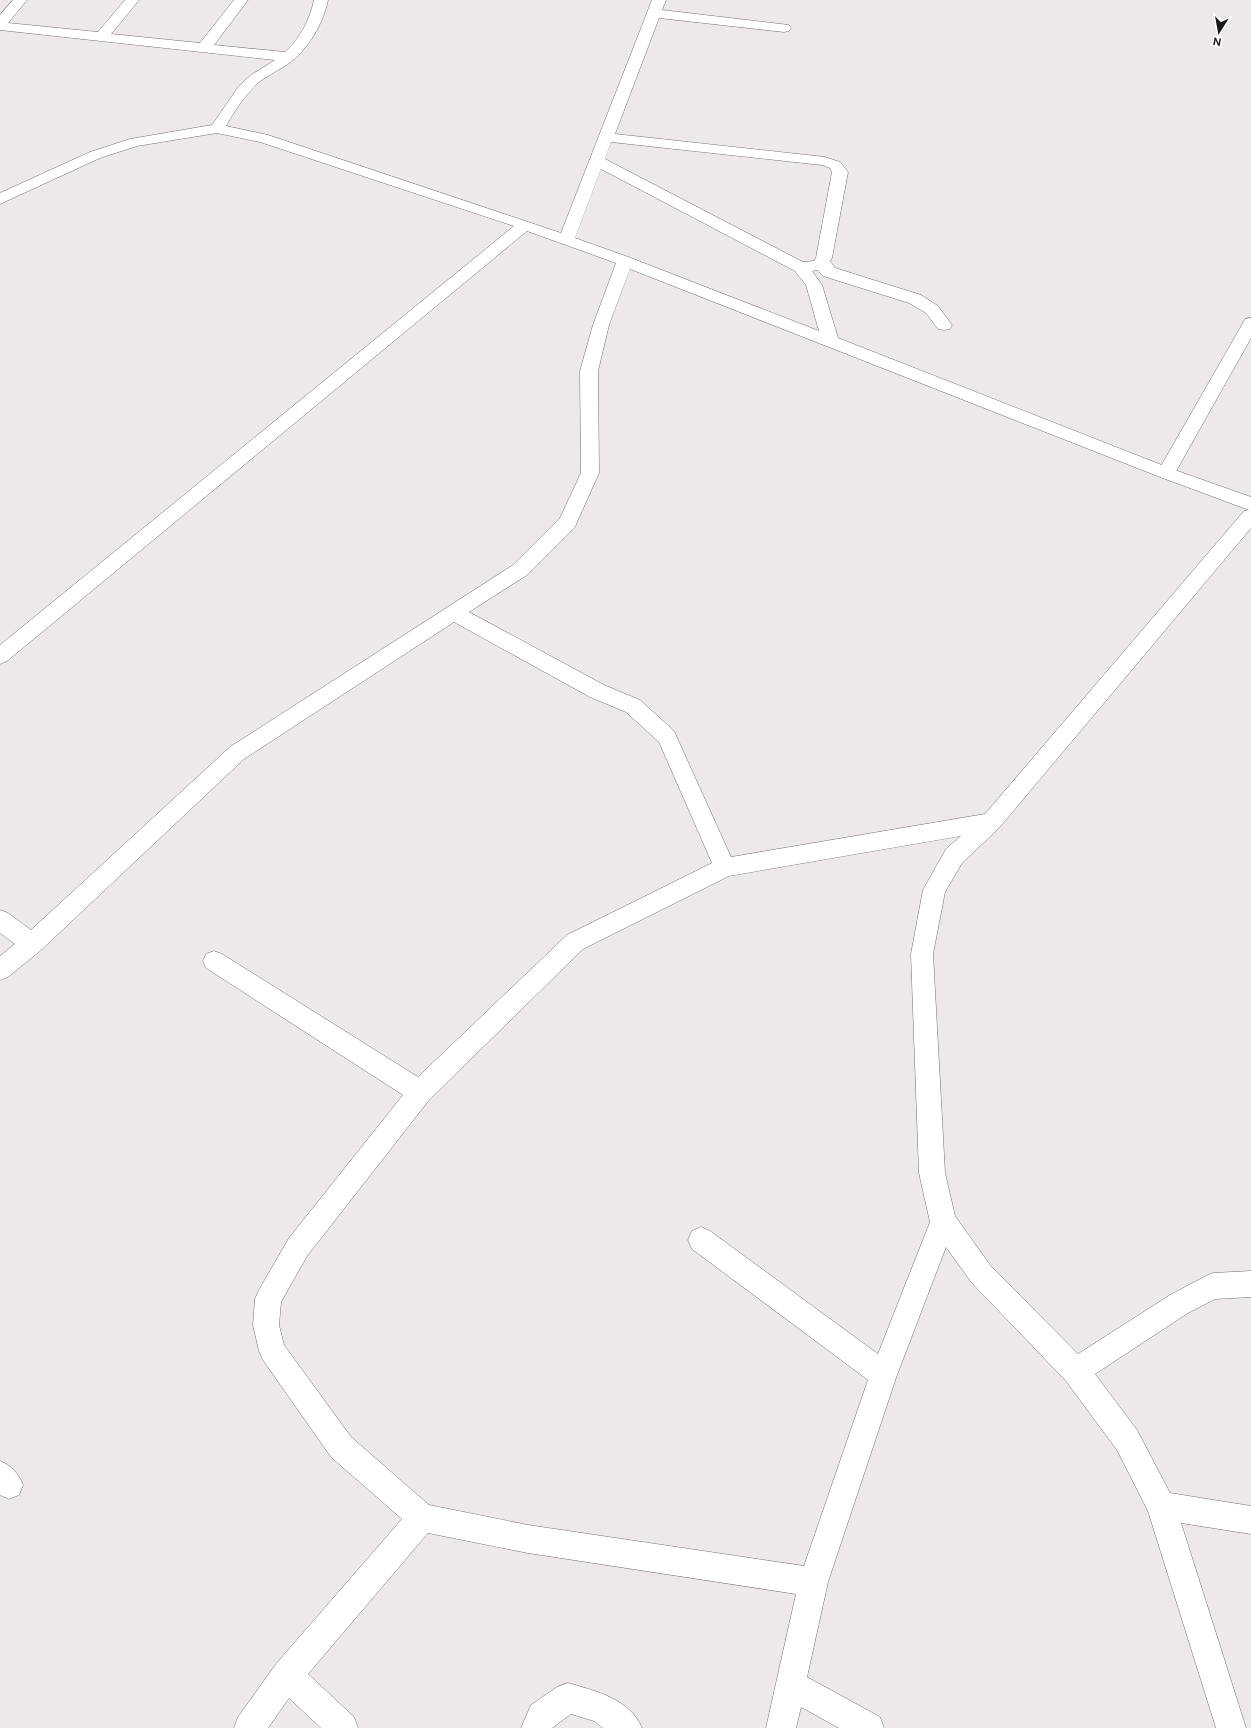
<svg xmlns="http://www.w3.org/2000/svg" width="1251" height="1728" viewBox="0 0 1251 1728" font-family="'DM Sans',sans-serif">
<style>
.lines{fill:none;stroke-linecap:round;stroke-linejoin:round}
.lane-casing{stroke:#726e6d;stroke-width:1}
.street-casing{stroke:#726e6d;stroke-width:1}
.lane{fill:#fff;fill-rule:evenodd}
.street{fill:#fff;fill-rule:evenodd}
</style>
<rect width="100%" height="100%" fill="#ede9e8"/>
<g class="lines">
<defs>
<path id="lane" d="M 1251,318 L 1251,338 L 1175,473 L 1172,477 L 1166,479 L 1160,477 L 1157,473 L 1243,323 L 1245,319 Z"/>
<path id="street" d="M 13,0 L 27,0 L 8,23 L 98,32 L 125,0 L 139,0 L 111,34 L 200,43 L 234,0 L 248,0 L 214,45 L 285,52 C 300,39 310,19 314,0 L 328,0 C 323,24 308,50 288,64 C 279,70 268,75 259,82 C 245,95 235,110 226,126 L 268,135 L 561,233 L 652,0 L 666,0 L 662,10 L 789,25 L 791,28 L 789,31 L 784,32 L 659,18 L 615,134 L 825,157 L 840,162 L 848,172 L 832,258 L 830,261 L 835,268 L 921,295 L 938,306 L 952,325 L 950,329 L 944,330 L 938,329 L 926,313 L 909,303 L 823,276 L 817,270 L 812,271 L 822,285 L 838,338 L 1172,469 L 1251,497 L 1251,528 L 999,828 L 962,863 L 945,892 L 933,954 L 945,1173 L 955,1216 L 990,1265 L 1078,1354 L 1170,1295 L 1204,1277 L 1213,1273 L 1251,1271 L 1251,1297 L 1215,1299 L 1188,1313 L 1095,1374 L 1137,1430 L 1170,1493 L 1251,1506 L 1251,1534 L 1181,1523 L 1246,1728 L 1216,1728 L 1148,1511 L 1117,1450 L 1066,1381 L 972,1283 L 946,1247 L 897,1375 L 828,1582 L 807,1677 L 880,1717 L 884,1728 L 839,1728 L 801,1707 L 796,1728 L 766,1728 L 796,1594 L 528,1553 L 428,1533 L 308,1674 L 354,1717 L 358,1728 L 321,1728 L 289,1698 L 268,1728 L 234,1728 L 238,1717 L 276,1664 L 402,1519 L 331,1457 L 263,1360 L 259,1351 L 253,1325 L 255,1299 L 259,1290 L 289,1238 L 403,1095 L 206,968 L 203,961 L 206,954 L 214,951 L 222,954 L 418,1077 L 567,935 L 712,863 L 659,742 L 626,712 L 590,697 L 454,622 L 244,759 L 40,951 L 8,977 L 0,980 L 0,956 L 15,944 L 0,933 L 0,910 L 8,913 L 31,930 L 230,747 L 513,565 L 560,518 L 581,473 L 580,371 L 593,325 L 616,263 L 527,231 L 7,661 L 0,664 L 0,645 L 514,226 L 260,142 L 217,133 L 137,146 L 100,158 L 0,204 L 0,193 L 90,152 L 130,139 L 212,125 L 239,86 L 251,75 L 275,60 L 0,30 L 0,15 ZM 611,142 L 822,165 L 830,168 L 832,172 L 816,258 L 814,261 L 803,262 L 605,159 ZM 601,169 L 795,271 L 806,285 L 819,331 L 631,258 L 575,238 ZM 630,269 L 1160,477 L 1249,510 L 1244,511 L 985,814 L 731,857 L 674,731 L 640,700 L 604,685 L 469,612 L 527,575 L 575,527 L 577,522 L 599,473 L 598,371 L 609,325 ZM 961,836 L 946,849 L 923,890 L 911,954 L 919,1173 L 930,1222 L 878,1354 L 710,1231 L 701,1227 L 692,1231 L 688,1240 L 692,1249 L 868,1380 L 804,1566 L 528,1525 L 429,1505 L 351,1437 L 284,1345 L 279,1325 L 281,1302 L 307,1256 L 429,1100 L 583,949 L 729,876 Z
M 0,1461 C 12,1466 18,1473 23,1485 L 19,1495 L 9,1499 L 0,1495 Z
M 568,1683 C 596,1691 630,1699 642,1728 L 603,1728 L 594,1721 L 571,1714 L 552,1728 L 521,1728 L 531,1705 L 557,1687 Z"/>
</defs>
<use href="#lane" class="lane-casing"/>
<use href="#street" class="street-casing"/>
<use href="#lane" class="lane"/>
<use href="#street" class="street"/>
</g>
<g transform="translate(1219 32) rotate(191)" stroke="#ffffff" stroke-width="3" paint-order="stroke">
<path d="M0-3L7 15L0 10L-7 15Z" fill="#1b1a1a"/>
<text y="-6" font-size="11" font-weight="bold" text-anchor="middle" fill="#1b1a1a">N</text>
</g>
</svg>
